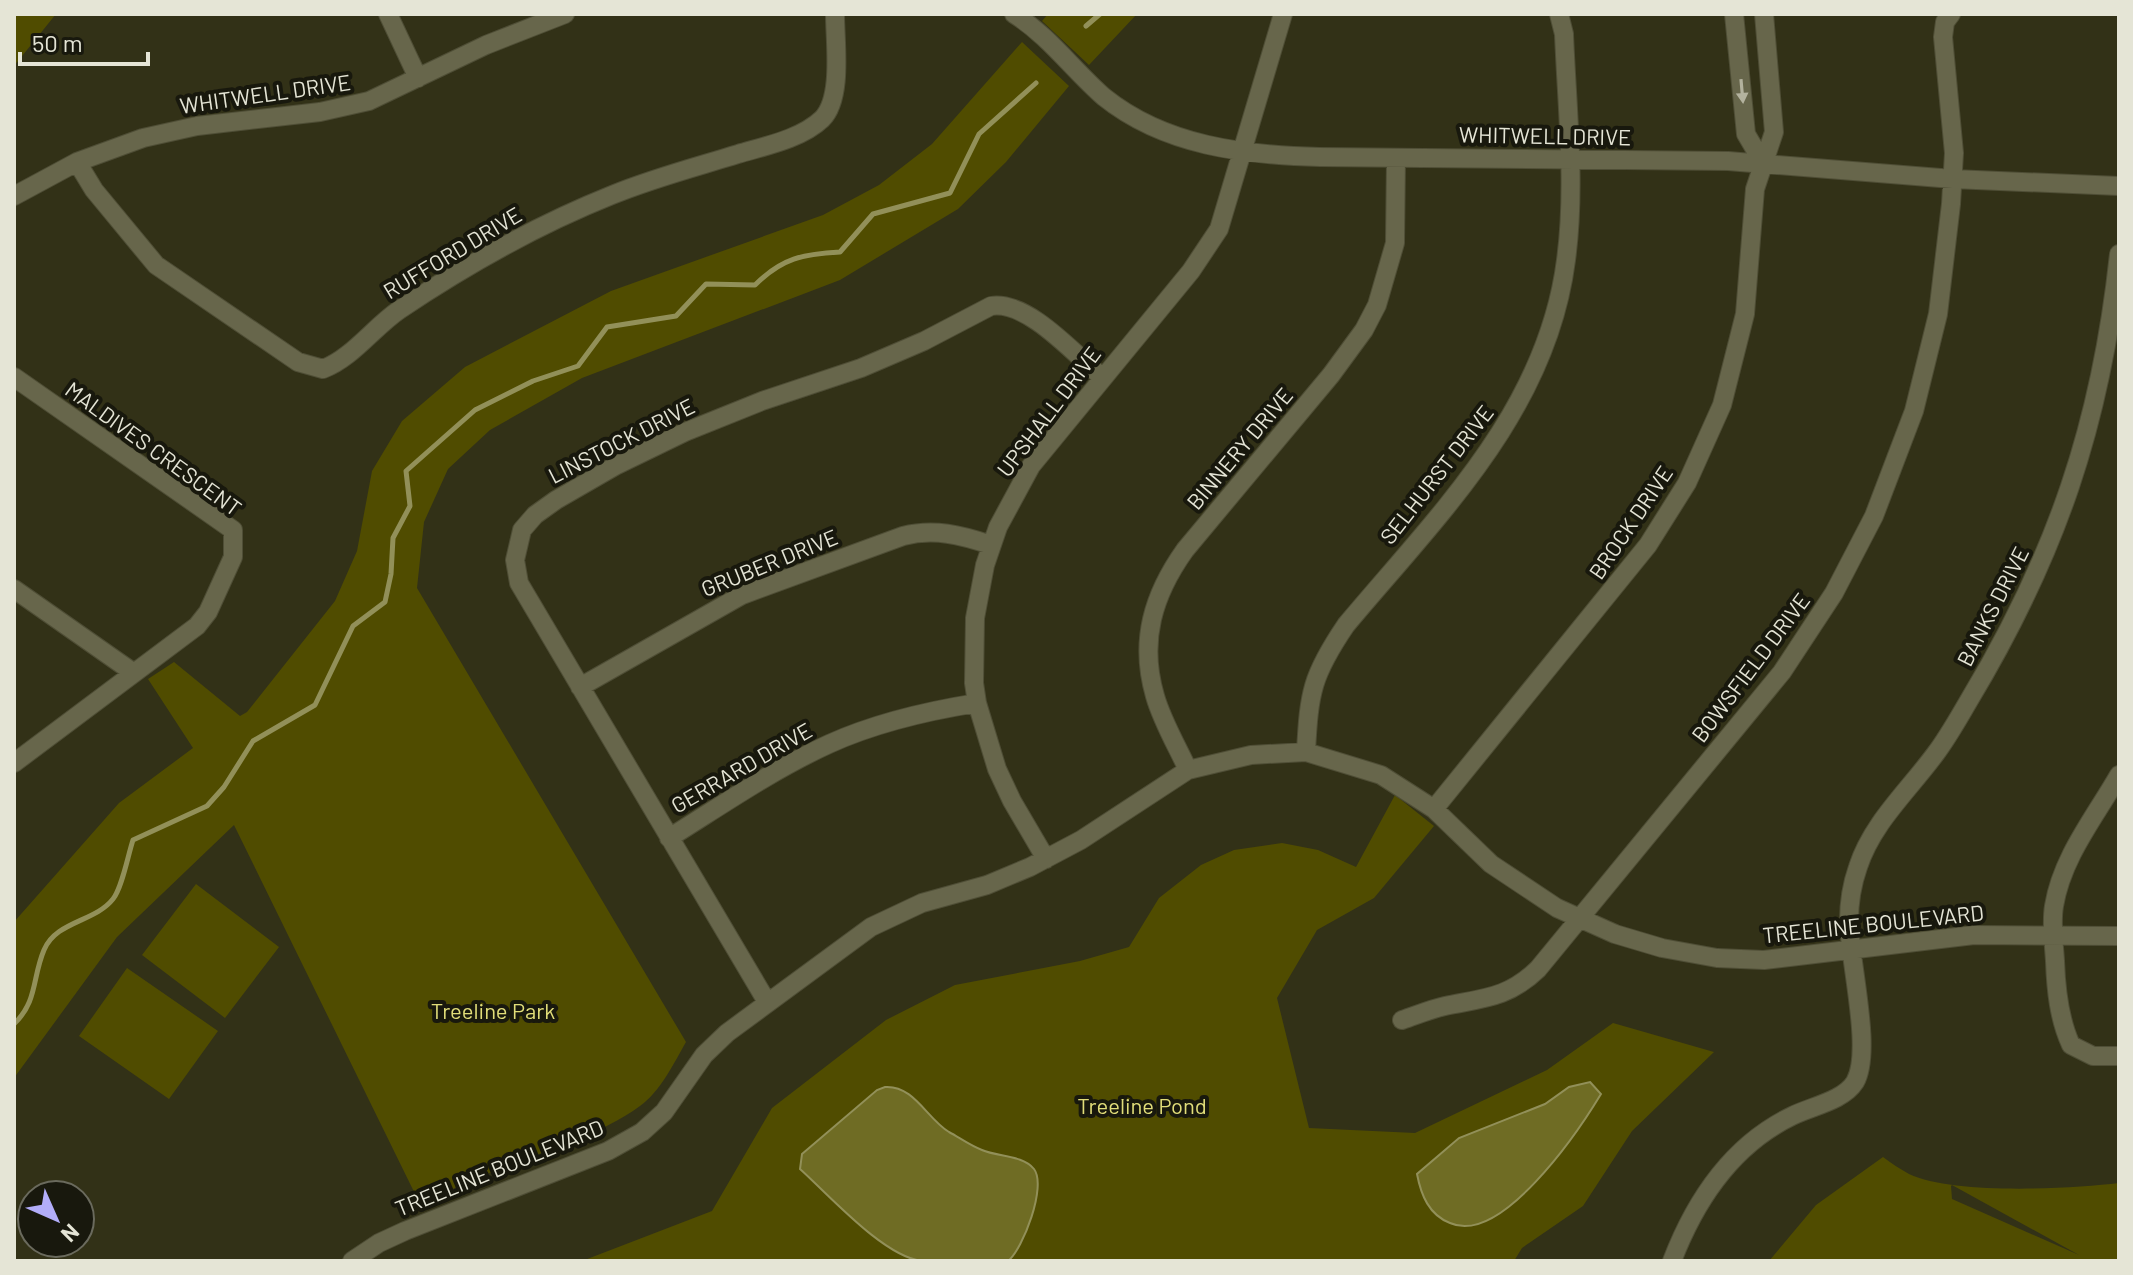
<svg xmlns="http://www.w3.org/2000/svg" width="2133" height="1275" viewBox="0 0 2133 1275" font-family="Barlow,sans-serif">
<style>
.green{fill:#504c00;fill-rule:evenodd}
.water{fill:#6f6c24;stroke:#929059;stroke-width:2}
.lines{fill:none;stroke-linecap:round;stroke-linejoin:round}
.stream{stroke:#929059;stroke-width:5}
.minor-casing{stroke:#4f4e36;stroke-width:20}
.minor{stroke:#67664b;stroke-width:18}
.oneway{fill:#b3b29e}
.labels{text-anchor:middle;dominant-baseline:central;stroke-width:8;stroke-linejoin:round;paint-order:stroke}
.street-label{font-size:22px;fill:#e5e5d6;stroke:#18180d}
.park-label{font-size:22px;fill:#e1dd79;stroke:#18180d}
</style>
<rect width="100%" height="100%" fill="#323117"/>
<path class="green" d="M 14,14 L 56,14 L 14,66 Z
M 1048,14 L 1137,14 L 1089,65 L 1042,21 Z
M 1022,42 L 1069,86 L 1006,162 L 958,209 L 840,280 L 582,378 L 490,430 L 448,469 L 424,522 L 417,588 L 686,1042 C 674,1063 660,1092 640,1106 C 600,1135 550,1149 505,1167 C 476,1178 448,1191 420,1204 L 234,825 L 117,937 L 14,1078 L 14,922 L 119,803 L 193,748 L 148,679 L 174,662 L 240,716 L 247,712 L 335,601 L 357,551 L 372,471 L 402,421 L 465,367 L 611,291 L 823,215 L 879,185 L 932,144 Z
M 1395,795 L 1434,826 L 1374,898 L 1317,930 L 1277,998 L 1309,1128 L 1415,1133 L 1547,1070 L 1613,1023 L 1714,1052 L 1632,1131 L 1583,1206 L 1522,1248 L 1514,1261 L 582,1261 L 712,1211 L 772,1108 L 886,1020 L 955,985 L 1080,961 L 1129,947 L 1159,898 L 1201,865 L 1234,850 L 1282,843 L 1318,850 L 1356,867 Z
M 196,884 L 279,947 L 225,1018 L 142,955 Z
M 127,968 L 218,1031 L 169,1099 L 79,1036 Z
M 1883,1157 C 1891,1163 1900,1169 1909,1174 C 1953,1195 2070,1189 2119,1183 L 2119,1261 L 1769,1261 L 1816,1205 ZM 1951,1186 L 1952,1185 L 2079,1255 L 1952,1199 Z"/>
<path class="water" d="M 1590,1082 L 1601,1094 C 1578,1132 1501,1246 1450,1223 C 1429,1215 1421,1195 1417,1174 L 1459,1138 L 1545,1104 L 1569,1087 Z
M 885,1087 C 914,1085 927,1119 949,1132 C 960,1138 971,1146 982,1150 C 998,1157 1023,1155 1034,1169 C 1047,1186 1023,1249 1008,1261 C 980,1261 949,1264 922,1261 C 884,1257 829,1195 800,1169 L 802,1154 L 877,1090 Z"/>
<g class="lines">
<path class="stream" d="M 1086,26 L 1100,14
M 14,1024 C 38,1001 32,978 44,950 C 56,921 95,922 113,899 C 122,888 128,855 133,840 L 207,806 L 224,787 L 253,741 L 315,705 L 353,626 L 385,602 L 391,574 L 393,538 L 410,506 L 406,471 L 475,410 L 533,381 L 578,366 L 607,327 L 676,316 L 706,284 L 755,285 C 782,258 803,254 840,252 L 873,214 L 950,193 L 979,134 L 1036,83"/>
<defs>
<path id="minor" d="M 388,14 L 418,78
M 1014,14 C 1049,36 1073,70 1104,97 C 1165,146 1244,155 1320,157 L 1728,161 L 1953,179 L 2119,186
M 1734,14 L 1746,134 L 1763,163
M 77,162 L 94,190 L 156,265 L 298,362 L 323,369 C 352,358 373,328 399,310 C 466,265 537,225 612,195 C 653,178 696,167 738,154 C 765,146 801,139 822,119 C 843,98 835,43 835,14
M 14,196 L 77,162 L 143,138 L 197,126 L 320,112 L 369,101 L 486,45 L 565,14
M 14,377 L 233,530 L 233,557 L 208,612 L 197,626 L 14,763
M 14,589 L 134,673
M 580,687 L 742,595 L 903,536 C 934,528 961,535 991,545
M 1306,752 C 1309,692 1312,675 1346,625 C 1439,514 1547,410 1566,260 C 1576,186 1567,109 1564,34 L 1559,14
M 1188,770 C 1177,746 1162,721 1155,696 C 1139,641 1153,595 1185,550 L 1331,375 L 1364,330 L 1377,305 L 1395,243 L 1396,158
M 2119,775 C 2095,817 2062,857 2054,906 C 2051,924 2054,944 2055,961 C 2056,990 2059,1019 2071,1045 L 2093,1056 L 2119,1056
M 1434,809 L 1648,545 L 1687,483 L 1722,405 L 1745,314 L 1755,189 L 1774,132 L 1764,14
M 669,838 C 722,805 772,770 829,744 C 875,723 927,711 977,703
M 1046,859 L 1012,801 L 997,769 L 977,703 L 974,683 L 975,618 L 985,565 L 998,527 L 1031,466 L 1191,271 L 1219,229 L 1283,14
M 767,1002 L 519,583 L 515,560 L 522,530 L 535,515 L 556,500 L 615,466 L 685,432 L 762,401 L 861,368 L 924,341 L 991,306 C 1028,300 1075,355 1103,378
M 1402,1020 C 1417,1015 1431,1009 1445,1006 C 1484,998 1508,998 1538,969 L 1782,672 L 1834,593 L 1874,516 L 1914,411 L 1938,314 L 1951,204 L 1954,153 L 1943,37 L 1945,22 L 1951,14
M 352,1261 L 379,1243 L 405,1231 L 608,1151 L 642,1132 L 664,1112 L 704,1055 L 727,1033 L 871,927 L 922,903 L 987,885 L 1030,867 L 1081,840 L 1188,770 L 1251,755 L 1306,752 L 1381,775 L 1434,809 L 1491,864 L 1557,908 L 1615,934 L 1662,948 L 1717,958 L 1764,960 L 1974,935 L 2119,936
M 1672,1261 C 1695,1201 1732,1145 1792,1116 C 1812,1106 1843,1101 1855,1082 C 1873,1051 1849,960 1849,921 C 1849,903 1852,884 1858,867 C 1872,823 1909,790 1936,753 C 1948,737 1958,719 1968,702 C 2056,556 2101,424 2119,254"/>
</defs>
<use href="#minor" class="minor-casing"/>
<use href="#minor" class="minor"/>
</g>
<defs><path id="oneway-solid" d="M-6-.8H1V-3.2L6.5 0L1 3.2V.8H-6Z" transform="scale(2)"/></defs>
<use class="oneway" href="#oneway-solid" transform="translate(1742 91) rotate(85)"/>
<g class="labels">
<g class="street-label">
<text transform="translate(265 93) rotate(-8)">WHITWELL DRIVE</text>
<text transform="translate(1545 135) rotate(1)">WHITWELL DRIVE</text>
<text transform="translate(452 252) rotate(-31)">RUFFORD DRIVE</text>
<text transform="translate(1048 411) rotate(-53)">UPSHALL DRIVE</text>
<text transform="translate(621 440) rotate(-27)">LINSTOCK DRIVE</text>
<text transform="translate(154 448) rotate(36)">MALDIVES CRESCENT</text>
<text transform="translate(1239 448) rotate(-50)">BINNERY DRIVE</text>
<text transform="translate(1436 474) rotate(-52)">SELHURST DRIVE</text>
<text transform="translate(1630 522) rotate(-56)">BROCK DRIVE</text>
<text transform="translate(769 562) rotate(-22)">GRUBER DRIVE</text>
<text transform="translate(1992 606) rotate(-63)">BANKS DRIVE</text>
<text transform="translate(1750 667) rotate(-53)">BOWSFIELD DRIVE</text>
<text transform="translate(741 767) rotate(-30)">GERRARD DRIVE</text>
<text transform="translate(1873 923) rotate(-6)">TREELINE BOULEVARD</text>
<text transform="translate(499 1167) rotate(-22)">TREELINE BOULEVARD</text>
</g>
<g class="park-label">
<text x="493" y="1010">Treeline Park</text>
<text x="1142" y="1105">Treeline Pond</text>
</g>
</g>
<rect width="2133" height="1275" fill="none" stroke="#e5e5d6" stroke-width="32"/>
<g transform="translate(56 1219) rotate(135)"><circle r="38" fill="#18180d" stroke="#6a6a5d" stroke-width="2"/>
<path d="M0-6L14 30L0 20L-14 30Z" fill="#b2adf9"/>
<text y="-12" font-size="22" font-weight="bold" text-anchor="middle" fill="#e5e5d6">N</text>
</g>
<path d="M20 52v12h128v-12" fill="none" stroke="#e5e5d6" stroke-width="4"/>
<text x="32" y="52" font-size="24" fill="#e5e5d6" stroke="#18180d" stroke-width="6" paint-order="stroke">50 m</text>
</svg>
